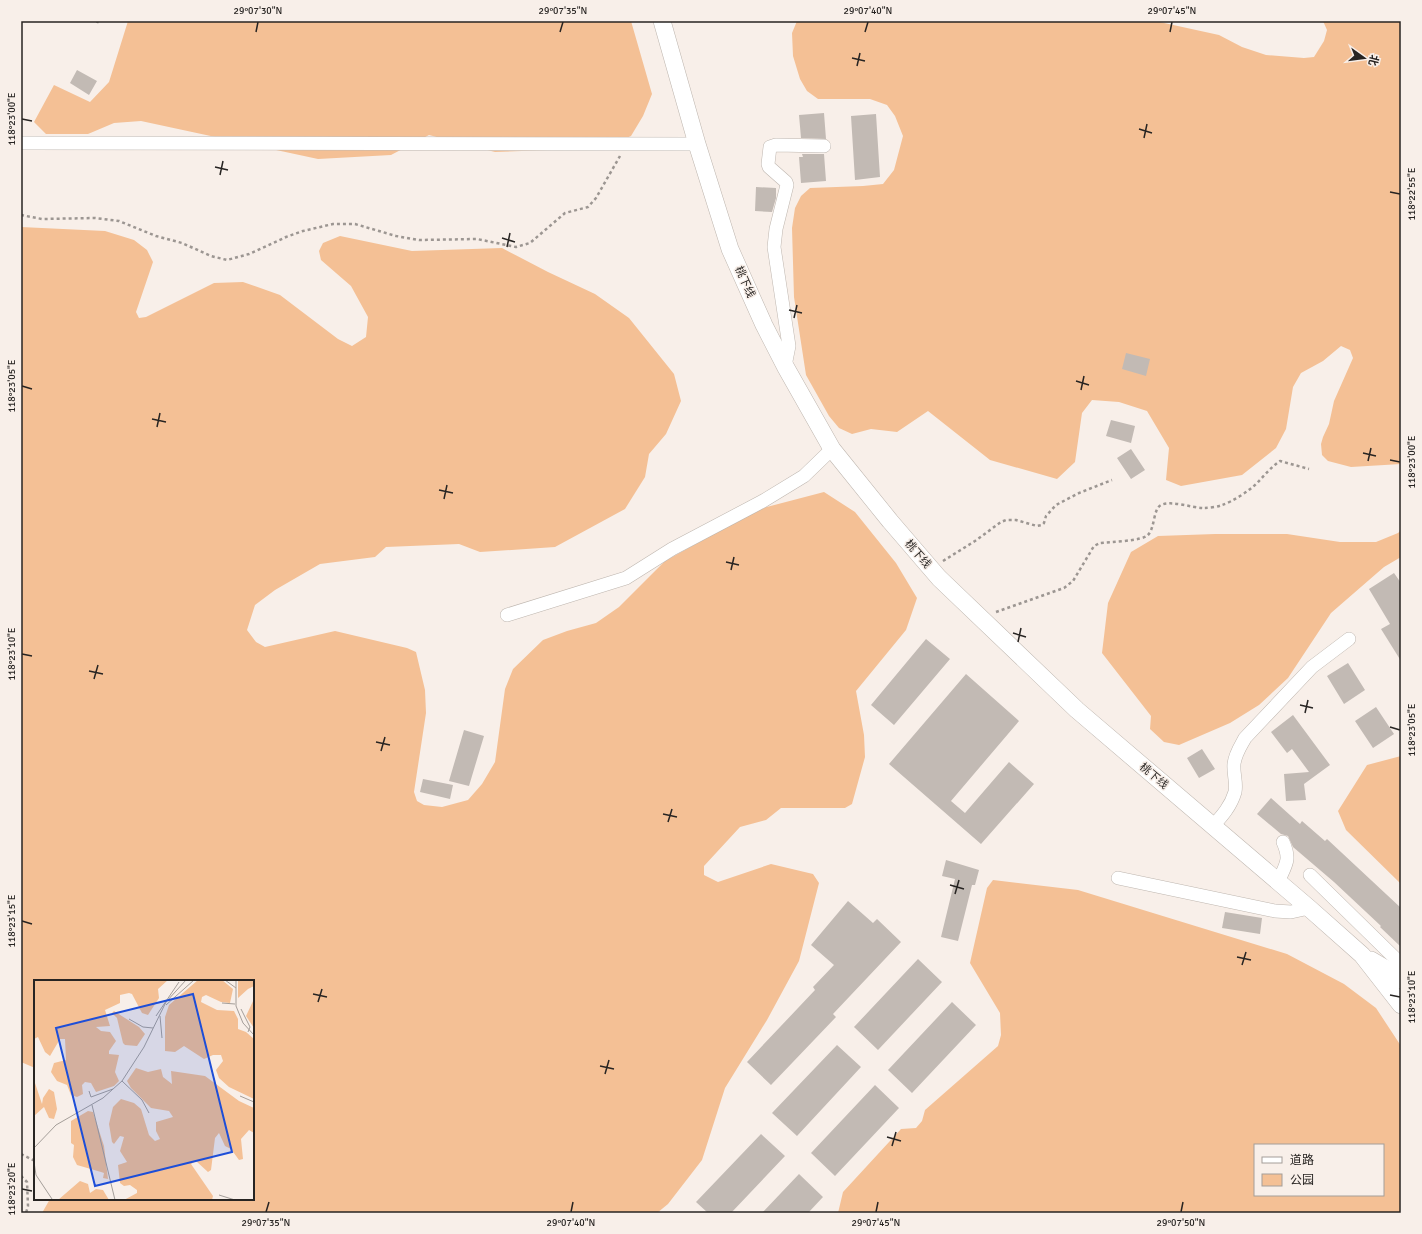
<svg xmlns="http://www.w3.org/2000/svg" width="1422" height="1234" viewBox="0 0 1422 1234" font-family="Signika,'Noto Sans SC',sans-serif">
<style>
.green{fill:#f4c095;fill-rule:evenodd}
.building{fill:#c2bab4}
.lines{fill:none;stroke-linecap:round;stroke-linejoin:round}
.minor-casing{stroke:#beb6af;stroke-width:14}
.major-casing{stroke:#beb6af;stroke-width:18}
.path{stroke:#9c9692;stroke-width:2.5;stroke-dasharray:3 3;stroke-linecap:butt}
.minor{stroke:#fff;stroke-width:13}
.major{stroke:#fff;stroke-width:17}
.ticks{fill:none;stroke:#272422;stroke-width:1.5}
.labels{text-anchor:middle;dominant-baseline:central;stroke-width:3;stroke-linejoin:round;paint-order:stroke}
.street-label{font-size:11px;fill:#272422;stroke:#f8efe9}
.inset-road{fill:none;stroke:#a49e99;stroke-width:1}
.view{fill:#1d4ed8;fill-opacity:0.15;stroke:#1d4ed8;stroke-width:2}
.inset-edge{fill:none;stroke:#272422;stroke-width:2}
.neatline{fill:none;stroke:#272422;stroke-width:1.5}
.ticks-label{font-size:10px;text-anchor:middle;fill:#272422}
</style>
<rect width="100%" height="100%" fill="#f8efe9"/>
<path class="green" d="M 128,21 L 631,21 L 652,94 L 643,116 L 631,136 L 603,148 L 495,152 L 429,135 L 391,155 L 318,159 L 141,121 L 114,123 L 88,134 L 46,134 L 34,122 L 54,85 L 90,102 L 109,82 Z
M 797,21 L 1155,21 L 1219,35 L 1242,47 L 1266,55 L 1304,58 L 1314,57 L 1324,41 L 1327,30 L 1323,21 L 1401,21 L 1401,464 L 1351,467 L 1328,461 L 1322,455 L 1321,444 L 1323,437 L 1329,424 L 1334,401 L 1353,358 L 1350,350 L 1341,346 L 1323,361 L 1301,373 L 1293,387 L 1286,429 L 1276,448 L 1242,475 L 1181,486 L 1166,480 L 1169,448 L 1147,411 L 1119,402 L 1092,400 L 1082,413 L 1075,462 L 1057,479 L 990,460 L 928,411 L 897,432 L 871,429 L 852,434 L 839,428 L 829,416 L 806,375 L 794,297 L 792,228 L 795,208 L 801,196 L 810,188 L 863,186 L 883,184 L 894,170 L 903,136 L 895,116 L 887,105 L 870,99 L 818,99 L 807,91 L 800,79 L 793,56 L 792,33 Z
M 21,227 L 105,231 L 134,240 L 147,250 L 153,262 L 136,312 L 139,318 L 146,317 L 214,283 L 243,282 L 280,295 L 338,339 L 352,346 L 366,337 L 368,317 L 351,286 L 321,260 L 319,251 L 323,243 L 340,236 L 412,251 L 502,248 L 548,272 L 595,294 L 629,318 L 674,374 L 681,401 L 666,434 L 649,454 L 645,477 L 625,509 L 555,547 L 480,552 L 459,544 L 386,547 L 375,557 L 320,564 L 275,590 L 255,605 L 247,630 L 256,642 L 265,647 L 335,631 L 407,648 L 416,652 L 425,690 L 426,713 L 414,792 L 417,801 L 424,805 L 442,807 L 468,800 L 482,784 L 495,762 L 505,689 L 513,669 L 543,640 L 567,631 L 596,623 L 619,607 L 665,561 L 759,509 L 824,492 L 855,512 L 896,563 L 917,598 L 906,630 L 856,691 L 864,735 L 865,757 L 852,804 L 845,808 L 781,808 L 766,820 L 740,827 L 704,866 L 704,875 L 718,882 L 771,864 L 813,874 L 819,883 L 799,961 L 767,1020 L 725,1088 L 702,1160 L 668,1204 L 657,1213 L 42,1213 L 50,1199 L 253,1199 L 253,981 L 35,981 L 35,1068 L 21,1062 Z
M 1401,530 L 1401,557 L 1384,567 L 1331,613 L 1288,678 L 1259,705 L 1230,723 L 1179,745 L 1164,742 L 1150,729 L 1151,716 L 1102,653 L 1108,603 L 1131,552 L 1158,536 L 1215,534 L 1287,534 L 1340,542 L 1376,542 L 1398,533 Z
M 1401,756 L 1401,884 L 1346,830 L 1338,811 L 1367,765 Z
M 993,880 L 1078,890 L 1287,954 L 1344,984 L 1376,1008 L 1401,1046 L 1401,1213 L 838,1213 L 843,1192 L 901,1129 L 916,1128 L 922,1121 L 925,1110 L 998,1046 L 1001,1035 L 1000,1013 L 970,963 L 987,888 ZM 1255,1145 L 1383,1145 L 1383,1195 L 1255,1195 Z"/>
<path class="building" d="M 77,70 L 97,81 L 89,95 L 70,83 Z
M 824,113 L 826,139 L 801,138 L 799,115 Z
M 876,114 L 880,177 L 855,180 L 851,116 Z
M 802,154 L 824,154 L 826,181 L 801,183 L 799,157 L 803,157 Z
M 756,187 L 776,188 L 776,198 L 772,212 L 755,211 Z
M 1126,353 L 1150,359 L 1146,376 L 1122,369 Z
M 1111,420 L 1135,426 L 1131,443 L 1106,436 Z
M 1131,449 L 1145,470 L 1131,479 L 1117,458 Z
M 1394,573 L 1401,583 L 1401,661 L 1381,629 L 1390,624 L 1369,589 Z
M 926,639 L 950,659 L 894,725 L 871,705 Z
M 1348,663 L 1365,690 L 1344,704 L 1327,676 Z
M 966,674 L 1019,721 L 951,801 L 965,813 L 1009,762 L 1034,784 L 981,844 L 889,764 Z
M 1376,707 L 1394,734 L 1373,748 L 1355,721 Z
M 1293,715 L 1330,765 L 1304,784 L 1306,800 L 1286,801 L 1284,774 L 1309,772 L 1292,749 L 1287,753 L 1271,732 Z
M 464,730 L 484,736 L 469,786 L 449,781 Z
M 1202,749 L 1215,769 L 1199,778 L 1187,758 Z
M 423,779 L 453,785 L 450,799 L 420,792 Z
M 1271,798 L 1300,824 L 1302,821 L 1325,841 L 1327,839 L 1401,908 L 1401,947 L 1380,927 L 1381,926 L 1334,882 L 1293,847 L 1288,836 L 1281,834 L 1257,814 Z
M 946,860 L 979,870 L 975,885 L 972,885 L 958,941 L 941,937 L 955,879 L 942,876 Z
M 848,901 L 873,923 L 877,919 L 901,942 L 833,1014 L 836,1017 L 771,1085 L 747,1062 L 815,990 L 813,987 L 834,965 L 811,945 Z
M 1225,912 L 1262,918 L 1260,934 L 1222,928 Z
M 918,959 L 942,982 L 878,1050 L 854,1027 Z
M 952,1002 L 976,1025 L 912,1093 L 888,1070 Z
M 837,1045 L 861,1067 L 797,1136 L 772,1113 Z
M 875,1085 L 899,1108 L 835,1176 L 811,1153 Z
M 761,1134 L 785,1156 L 731,1213 L 708,1213 L 696,1202 Z
M 799,1174 L 823,1197 L 808,1213 L 762,1213 Z"/>
<g class="lines">
<defs>
<path id="minor" d="M 21,143 L 697,144
M 785,366 L 789,346 L 774,247 L 776,229 L 787,185 L 786,182 L 769,167 L 768,164 L 770,147 L 776,145 L 824,146
M 507,615 L 626,578 L 672,549 L 763,501 L 804,476 L 832,449
M 1213,826 C 1222,816 1231,806 1235,792 C 1237,783 1233,773 1234,764 C 1235,754 1240,747 1245,738 L 1312,667 L 1349,639
M 1310,875 L 1401,964
M 1118,878 L 1275,911 L 1291,912 L 1309,908
M 1278,882 C 1286,864 1291,860 1283,842"/>
<path id="major" d="M 662,21 L 697,144 L 730,249 L 764,325 L 785,366 L 832,449 L 890,521 L 939,578 L 1077,710 L 1309,908 L 1362,955 L 1401,1005
M 1371,960 L 1388,970 L 1401,980"/>
</defs>
<use href="#minor" class="minor-casing"/>
<use href="#major" class="major-casing"/>
<path class="path" d="M 97,23 L 98,21
M 21,215 L 42,219 L 95,218 L 119,221 L 156,236 L 182,243 L 211,256 L 227,260 L 249,254 L 286,237 L 303,231 L 333,224 L 355,224 L 396,236 L 419,240 L 477,239 L 516,247 L 530,243 L 565,213 L 588,207 L 596,198 L 620,156
M 943,561 L 975,541 L 1001,522 L 1006,520 L 1016,520 L 1037,526 L 1042,525 L 1044,523 L 1046,516 L 1056,505 L 1079,493 L 1112,480
M 996,612 L 1064,588 L 1073,581 L 1094,546 L 1100,543 C 1110,542 1142,541 1148,535 C 1155,528 1153,509 1161,505 C 1172,500 1192,508 1204,508 C 1209,508 1217,507 1222,505 C 1232,502 1249,491 1256,484 C 1264,476 1271,467 1280,461 L 1309,469
M 21,1154 L 35,1161
M 21,1176 L 27,1182 L 28,1206 L 26,1213"/>
<use href="#minor" class="minor"/>
<use href="#major" class="major"/>
</g>
<path class="ticks" d="M 256,32 L 258,22M 560,32 L 563,22M 865,32 L 868,22M 1170,32 L 1172,22M 852,58 L 865,61M 857,66 L 860,53M 22,119 L 32,121M 1139,129 L 1152,133M 1144,138 L 1147,124M 215,167 L 228,170M 220,175 L 223,161M 1390,192 L 1400,194M 502,238 L 515,242M 507,247 L 510,233M 789,310 L 802,313M 794,318 L 797,305M 1076,381 L 1089,385M 22,386 L 32,389M 1081,390 L 1084,376M 152,419 L 166,422M 157,427 L 160,413M 1363,453 L 1376,456M 1390,460 L 1400,462M 1368,461 L 1371,448M 439,490 L 453,493M 444,499 L 447,485M 726,562 L 739,565M 731,570 L 734,557M 1013,633 L 1026,637M 1018,642 L 1021,628M 22,654 L 32,656M 89,671 L 103,674M 94,679 L 98,665M 1300,705 L 1313,708M 1305,713 L 1308,700M 1390,727 L 1400,730M 376,742 L 390,745M 381,751 L 385,737M 663,814 L 677,817M 668,822 L 672,809M 950,885 L 964,889M 955,894 L 959,880M 22,921 L 32,924M 1237,957 L 1251,960M 1242,965 L 1246,952M 313,994 L 327,997M 1390,995 L 1400,997M 318,1002 L 322,989M 600,1066 L 614,1069M 605,1074 L 609,1060M 887,1137 L 901,1141M 892,1146 L 896,1132M 22,1189 L 32,1191M 266,1212 L 269,1202M 571,1212 L 573,1202M 876,1212 L 878,1202M 1181,1212 L 1183,1202"/>
<g class="labels">
<g class="street-label">
<text transform="translate(745 282) rotate(66)">桃下线</text>
<text transform="translate(918 554) rotate(49)">桃下线</text>
<text transform="translate(1154 776) rotate(40)">桃下线</text>
</g>
</g>
<g transform="translate(34 980)">
<rect width="220" height="220" fill="#f8efe9"/>
<path d="M 0,0 L 134,0 L 124,9 L 125,18 L 114,35 L 108,33 L 98,14 L 95,13 L 86,15 L 86,23 L 71,30 L 76,46 L 62,47 L 67,51 L 76,52 L 82,61 L 75,71 L 75,74 L 85,75 L 81,92 L 85,101 L 80,106 L 62,112 L 57,103 L 51,102 L 48,105 L 49,114 L 43,117 L 37,115 L 33,105 L 23,101 L 17,92 L 20,83 L 32,80 L 31,59 L 26,59 L 16,76 L 11,72 L 4,57 L 0,59 ZM 164,0 L 188,0 L 199,9 L 196,23 L 187,22 L 172,15 L 168,17 L 167,22 L 183,30 L 200,31 L 204,39 L 204,49 L 212,52 L 220,59 L 220,119 L 195,107 L 185,98 L 182,90 L 189,81 L 187,75 L 179,75 L 170,79 L 150,66 L 141,72 L 131,71 L 131,37 L 135,25 ZM 204,0 L 220,0 L 220,6 L 214,9 L 204,18 ZM 220,19 L 220,48 L 212,36 ZM 80,31 L 105,47 L 111,54 L 103,66 L 91,65 L 89,63 L 83,38 L 78,33 ZM 102,88 L 114,92 L 127,89 L 129,97 L 138,104 L 137,91 L 171,96 L 205,121 L 220,128 L 220,153 L 215,150 L 207,159 L 209,179 L 205,180 L 197,169 L 191,166 L 185,153 L 181,158 L 177,190 L 174,192 L 162,181 L 157,184 L 179,216 L 178,220 L 90,220 L 103,213 L 103,210 L 96,205 L 90,206 L 86,203 L 84,185 L 93,182 L 86,171 L 90,157 L 86,156 L 80,164 L 78,162 L 75,144 L 79,127 L 87,119 L 100,123 L 107,129 L 115,155 L 121,161 L 126,159 L 122,151 L 122,142 L 139,137 L 135,131 L 117,128 L 97,108 L 93,101 ZM 0,100 L 8,124 L 9,118 L 15,109 L 20,112 L 23,129 L 20,139 L 15,138 L 10,127 L 0,136 ZM 54,131 L 59,132 L 70,166 L 74,199 L 69,198 L 70,193 L 67,192 L 43,185 L 39,177 L 40,165 L 37,163 L 37,141 ZM 46,201 L 54,204 L 56,213 L 62,209 L 69,210 L 75,220 L 24,220 Z" fill="#f4c095"/>
<path class="inset-road" d="M 191,0 L 202,8M 202,0 L 202,26 L 209,43 L 220,55M 188,23 L 201,24M 132,25 L 160,0M 207,29 L 216,47 L 214,52M 122,36 L 145,2M 126,36 L 128,58M 95,39 L 109,47 L 119,48M 88,101 L 108,120 L 115,133M 55,111 L 57,117 L 79,109M 206,116 L 220,122M 58,125 L 81,220M 0,168 L 22,145 L 69,118 L 88,101 L 110,67 L 132,22 L 152,0M 0,182 L 2,195 L 18,219M 185,215 L 201,220"/>
<path class="view" d="M 159,14 L 198,172 L 61,206 L 22,48 Z"/>
<rect width="220" height="220" class="inset-edge"/>
</g>
<rect width="1422" height="1234" fill="none" stroke="#f8efe9" stroke-width="44"/>
<rect x="1254" y="1144" width="130" height="52" fill="#f8efe9" stroke="#a49e99"/>
<rect x="1262" y="1157" width="20" height="6" fill="#ffffff" stroke="#a49e99"/>
<text x="1290" y="1164" font-size="12" fill="#272422">道路</text>
<rect x="1262" y="1174" width="20" height="12" fill="#f4c095" stroke="#a49e99"/>
<text x="1290" y="1184" font-size="12" fill="#272422">公园</text>
<g transform="translate(1364 58) rotate(104)" stroke="#f8efe9" stroke-width="3" paint-order="stroke">
<path d="M0-3L7 15L0 10L-7 15Z" fill="#272422"/>
<text y="-6" font-size="11" font-weight="bold" text-anchor="middle" fill="#272422">北</text>
</g>
<rect x="22" y="22" width="1378" height="1190" class="neatline"/>
<g class="ticks-label">
<text x="258" y="14">29°07'30"N</text>
<text x="563" y="14">29°07'35"N</text>
<text x="868" y="14">29°07'40"N</text>
<text x="1172" y="14">29°07'45"N</text>
<text transform="translate(11 119) rotate(-90)" y="4">118°23'00"E</text>
<text transform="translate(1411 194) rotate(-90)" y="4">118°22'55"E</text>
<text transform="translate(11 386) rotate(-90)" y="4">118°23'05"E</text>
<text transform="translate(1411 462) rotate(-90)" y="4">118°23'00"E</text>
<text transform="translate(11 654) rotate(-90)" y="4">118°23'10"E</text>
<text transform="translate(1411 730) rotate(-90)" y="4">118°23'05"E</text>
<text transform="translate(11 921) rotate(-90)" y="4">118°23'15"E</text>
<text transform="translate(1411 997) rotate(-90)" y="4">118°23'10"E</text>
<text transform="translate(11 1189) rotate(-90)" y="4">118°23'20"E</text>
<text x="266" y="1226">29°07'35"N</text>
<text x="571" y="1226">29°07'40"N</text>
<text x="876" y="1226">29°07'45"N</text>
<text x="1181" y="1226">29°07'50"N</text>
</g>
</svg>
